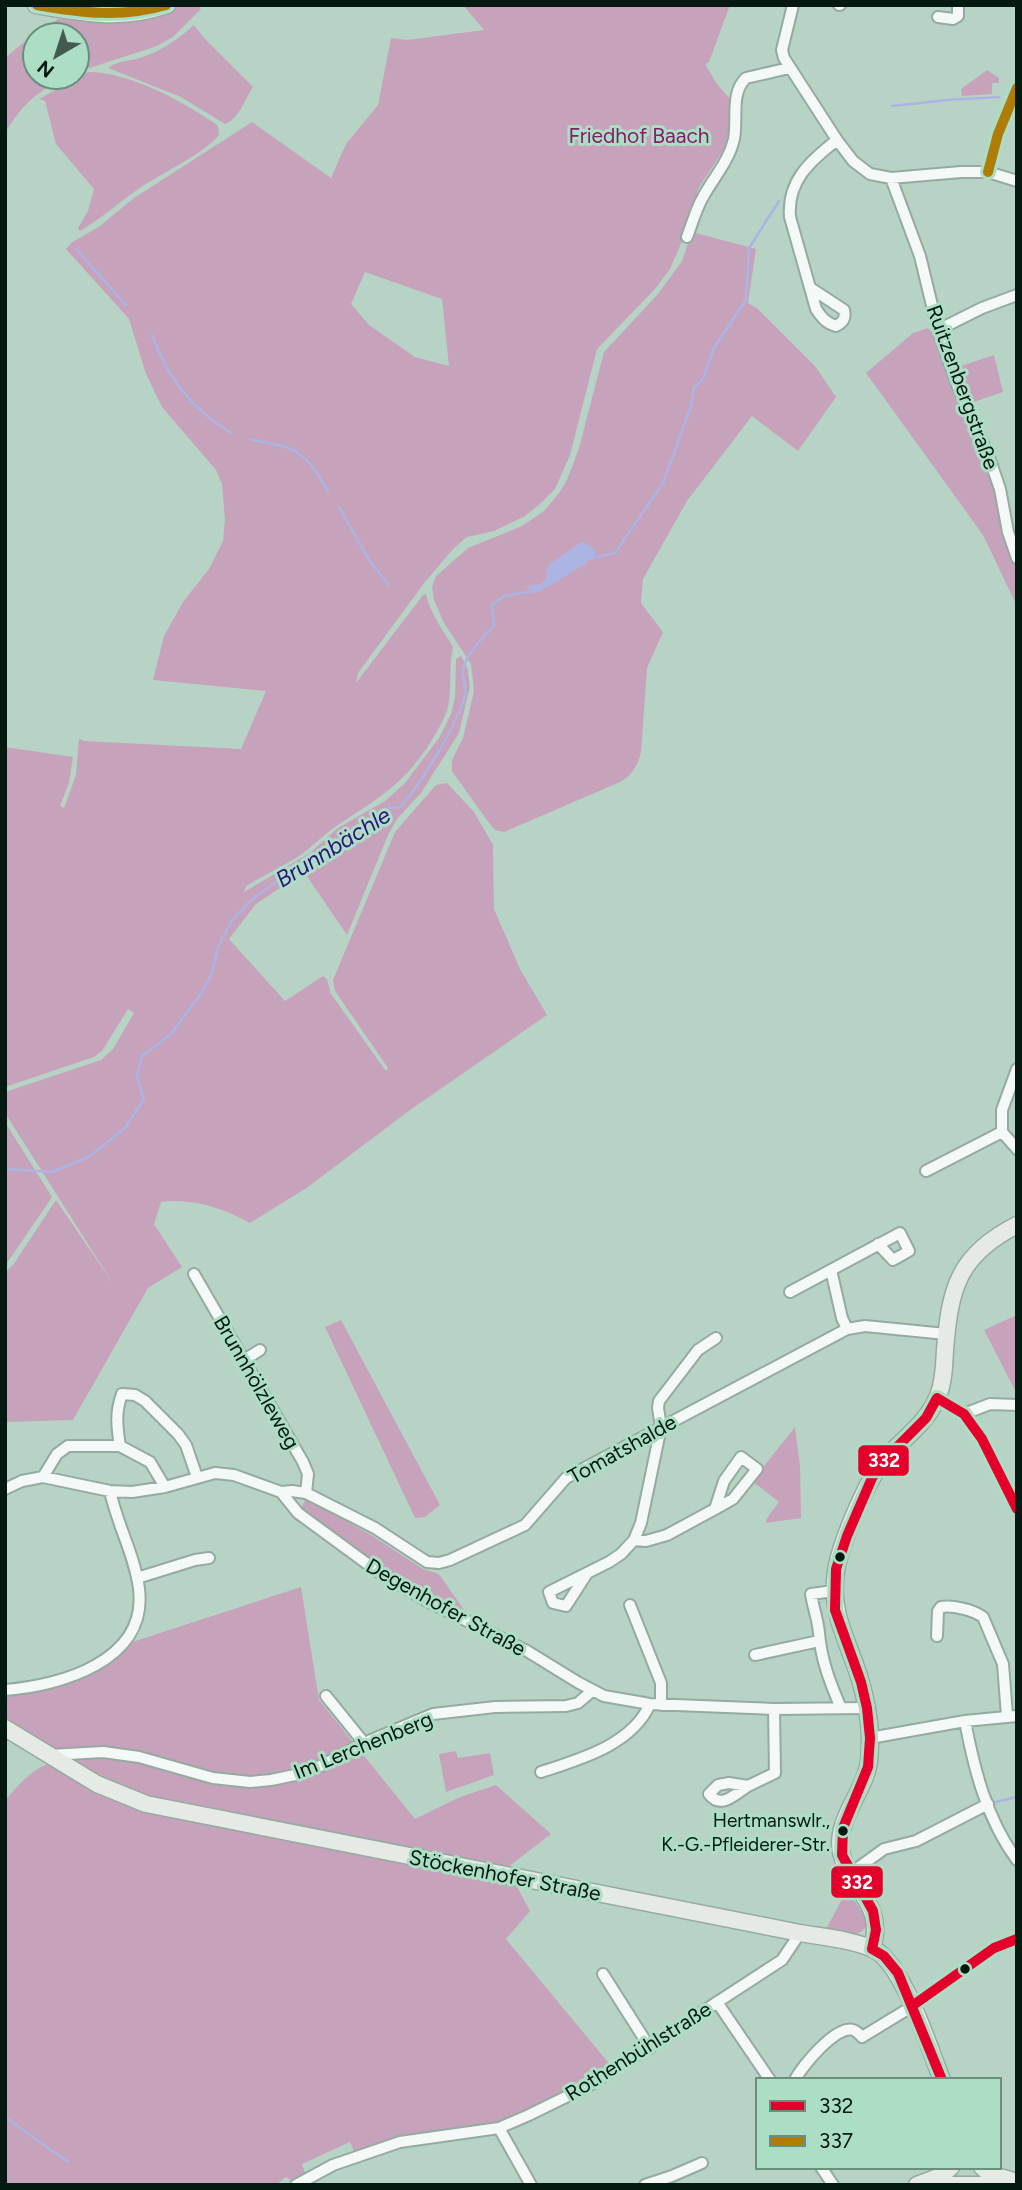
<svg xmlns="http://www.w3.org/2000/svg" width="1022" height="2190" viewBox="0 0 1022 2190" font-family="Figtree,sans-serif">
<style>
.green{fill:#c7a3bb;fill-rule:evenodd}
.water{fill:#acb4e3}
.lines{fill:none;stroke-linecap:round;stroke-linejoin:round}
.stream{stroke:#acb4e3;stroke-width:2.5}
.street-casing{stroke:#95aaa0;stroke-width:14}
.secondary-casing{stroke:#95aaa0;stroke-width:19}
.street{stroke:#f4f8f6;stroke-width:10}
.secondary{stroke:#e6eae5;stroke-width:16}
.bus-1-casing{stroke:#acdec5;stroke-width:16}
.bus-2-casing{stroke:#acdec5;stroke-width:16}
.bus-1{stroke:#e4002b;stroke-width:10}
.bus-2{stroke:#af7c05;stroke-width:10}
.bus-dot{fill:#061911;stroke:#acdec5;stroke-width:2.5}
.labels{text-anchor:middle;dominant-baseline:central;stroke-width:6;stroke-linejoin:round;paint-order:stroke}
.bus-label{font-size:19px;fill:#061911;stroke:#acdec5;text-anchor:end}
.park-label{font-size:21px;fill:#861b66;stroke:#acdec5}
.street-label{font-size:21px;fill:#061911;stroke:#acdec5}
.water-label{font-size:23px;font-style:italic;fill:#2d127b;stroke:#acdec5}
.line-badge{stroke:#acdec5;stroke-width:2.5}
.badge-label{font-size:19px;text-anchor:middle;font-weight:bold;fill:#fff}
</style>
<rect width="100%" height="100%" fill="#b7d3c5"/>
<path class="green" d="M 176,5 L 197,5 L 201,9 L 173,37 L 157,46 L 77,72 L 77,35 L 35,35 L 35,77 L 66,77 C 37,92 22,104 5,133 L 5,58 L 29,38 L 58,19 L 126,22 L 162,14 Z
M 463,5 L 730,5 L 709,62 L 705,64 L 717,84 L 730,99 L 731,124 L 728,143 L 698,189 L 687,230 L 670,269 L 655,289 L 597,349 L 570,455 L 555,489 L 540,504 L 525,516 L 494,531 L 467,537 L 454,548 L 425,582 L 358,673 L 356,683 L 423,595 L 426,594 C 430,613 443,630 453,647 C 448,668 453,690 447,711 C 443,722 436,733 430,743 C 401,788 376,799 335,827 C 323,835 313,846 302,854 C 284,866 264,875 246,886 L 244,892 L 310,853 L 338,828 L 385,801 L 405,783 L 439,738 L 451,714 L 455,697 L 456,659 L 461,656 L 467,667 L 470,686 L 459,733 L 421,793 L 397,819 L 388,835 L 347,935 L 304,872 L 256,904 L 229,939 L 285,1001 L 323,976 L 327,979 L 331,994 L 386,1071 L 388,1068 L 335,991 L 333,980 L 395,832 L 436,785 L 447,783 L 474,812 L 493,845 L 494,909 L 520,969 L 547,1015 L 410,1110 L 308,1187 L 250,1223 C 222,1208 193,1198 161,1202 L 154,1224 L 182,1267 L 148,1288 L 73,1420 L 8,1422 L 5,1424 L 5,1272 L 13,1265 L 56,1200 L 112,1282 L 5,1113 L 5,1092 L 101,1060 L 113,1049 L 134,1013 L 128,1009 L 102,1051 L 94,1057 L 5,1087 L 5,747 L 73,757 L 69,783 L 60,806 L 64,808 L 76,775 L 79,739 L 84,741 L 241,749 L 266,691 L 153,680 L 164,636 L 183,602 L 209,569 L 223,541 L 225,520 L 222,484 L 216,470 L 162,407 L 146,374 L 129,319 L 66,249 L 71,243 L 100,226 L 134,198 L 252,122 L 331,178 L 346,144 L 378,105 L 391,38 L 407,40 L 484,30 ZM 365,272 L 442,299 L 449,366 L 415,357 L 369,325 L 351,304 Z
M 194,25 L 204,38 L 253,87 C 245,99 239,119 225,124 L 181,97 L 108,68 C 116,61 129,61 140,58 C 161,51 177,40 194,25 Z
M 987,70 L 999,78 L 999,83 L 992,83 L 992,94 L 962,96 L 961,89 Z
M 88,72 C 130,72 182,101 216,124 L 218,126 L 219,135 C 201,156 161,173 137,190 C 118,203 101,219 80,231 L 78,228 L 88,211 L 94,189 L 56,144 L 45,101 L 39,99 Z
M 692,232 L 756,249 L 748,303 L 758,309 L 815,366 L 836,397 L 798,451 L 752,416 L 687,501 L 643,579 L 641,603 L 663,632 L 647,668 L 641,752 C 638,766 632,775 620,782 L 504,832 L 495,830 L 486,819 L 452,771 L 452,760 L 463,738 L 474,691 L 471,664 L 444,623 L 434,600 L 432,587 L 436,576 L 468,548 L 522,526 L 544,511 L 559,493 L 567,480 L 579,448 L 604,352 L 658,294 L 682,261 ZM 579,543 L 595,556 L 540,590 L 534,591 L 528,586 L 540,585 L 546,580 Z
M 928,328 L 934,335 L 990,468 L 1012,559 L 1017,568 L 1017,606 L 983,535 L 866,373 L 913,333 Z
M 994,355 L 1003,392 L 968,404 L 955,368 Z
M 5,1122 L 52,1197 L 5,1266 Z
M 1017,1315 L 1017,1394 L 984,1330 Z
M 341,1320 L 440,1505 L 425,1517 L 415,1518 L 325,1327 Z
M 795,1427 L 800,1466 L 801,1518 L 766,1523 L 767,1518 L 779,1502 L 752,1481 Z
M 306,1499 L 371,1535 L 423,1569 L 439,1574 L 464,1610 L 428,1595 L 380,1567 L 300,1510 Z
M 301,1587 L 319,1700 L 415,1819 L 460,1797 L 496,1785 L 551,1834 L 507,1868 L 530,1911 L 506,1939 L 612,2067 C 572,2088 531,2112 487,2125 L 390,2139 L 354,2151 L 350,2142 L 302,2164 L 305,2173 L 292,2181 L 286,2177 L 276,2185 L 5,2185 L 5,1800 C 18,1786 32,1768 51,1763 L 145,1804 L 5,1728 L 5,1690 L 76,1675 L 120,1646 Z
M 456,1751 L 458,1758 L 490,1753 L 494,1775 L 446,1792 L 439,1754 Z
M 847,1890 L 867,1919 L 868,1924 C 857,1941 842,1934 825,1931 Z"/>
<path class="water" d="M 584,542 L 595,550 L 595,556 L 540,590 L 535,591 L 527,588 L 527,586 L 540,585 L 546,580 L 548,568 L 550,564 L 579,543 Z"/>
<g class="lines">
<path class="stream" d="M 892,106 L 947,100 L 999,97
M 76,249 L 126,305
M 152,335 C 168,379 192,409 231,433
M 251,440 C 297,447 306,451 328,492
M 339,507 L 369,560 L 389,585
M 592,558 L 615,553 L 663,483 L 691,406 L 694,388 L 703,379 L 714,348 L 746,300 L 749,248 L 779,201
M 547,586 L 586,562
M 5,1169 L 52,1172 L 89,1157 L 126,1127 L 144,1099 L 137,1077 L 142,1056 L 171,1034 L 201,994 L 212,973 L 218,947 L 231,922 L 250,901 L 288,873 L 389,808 L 400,807 C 417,790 463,716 465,693 C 466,685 462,678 463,671 C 465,654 483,638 494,626 L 492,605 L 504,596 L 541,590
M 996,1802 L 1017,1797
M 5,2117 L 68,2162"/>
<defs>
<path id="street" d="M 793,5 L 782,50 L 784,58 L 837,140 L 853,161 L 870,174 L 891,178 L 961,172 L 988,172 L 1017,181
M 839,5 L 840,5
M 938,17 L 953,19 L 958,16 L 958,5
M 988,172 L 998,134 L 1017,87
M 891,178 L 920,256 L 938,330 L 958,387 L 989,457 L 1000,489 L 1008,532 L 1017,558
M 687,237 C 692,224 696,209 703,197 C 714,177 729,161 734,139 C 738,119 730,93 746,78 L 789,68
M 812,289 L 844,310 C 846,319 843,322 836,326 C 826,323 822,318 816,309 L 790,217 C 787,181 810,161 837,140
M 938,330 L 982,308 L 1017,295
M 1002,1132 L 1002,1110 L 1017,1069
M 1002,1132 L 1017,1149
M 926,1171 L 1002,1132
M 194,1274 L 303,1462 L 308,1474 L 306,1493
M 790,1292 L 831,1270
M 847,1329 L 842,1318 L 831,1270 L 900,1233 L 909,1251 L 893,1260 L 878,1244
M 244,1360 L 260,1350
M 937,1398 L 964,1414 L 982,1439 L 1017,1510
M 964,1414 L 990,1404 L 1017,1405
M 120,1446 C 117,1427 115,1413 122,1394 L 135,1395 L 145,1401 L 178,1434 L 186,1445 L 197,1477
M 43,1477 L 57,1454 L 68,1446 L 120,1446 L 150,1462 L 165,1487
M 5,1489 L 22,1481 L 43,1477 L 110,1491 L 132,1492 L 165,1487 L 215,1473 L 234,1475 L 281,1492 L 298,1513 L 377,1571 L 425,1600 L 527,1651 L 579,1683 L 604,1696 L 650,1704 L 774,1709 L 867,1708
M 281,1492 L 292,1491 L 306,1493 L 375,1528 L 427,1562 L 439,1563 L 450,1560 L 525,1525 L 566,1478 L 847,1329 L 865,1326 L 946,1334
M 634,1540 L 646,1541 L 667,1535 L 715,1509 L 733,1499 L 757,1469 L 741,1457 L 724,1481 L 715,1509
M 586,1575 L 566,1606 L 553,1603 L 549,1592 L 609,1562 L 621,1554 L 634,1540 L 641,1523 L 661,1427 L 658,1408 L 659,1401 L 698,1350 L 716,1338
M 137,1578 L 195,1560 L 209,1558
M 834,1591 L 811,1594 C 813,1607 818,1620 819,1633 C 821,1659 830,1683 841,1708
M 630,1605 L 661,1683 L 661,1705
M 937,1636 L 938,1611 L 941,1607 C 953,1605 973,1610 983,1617 L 1003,1664 L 1007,1716
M 755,1655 L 819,1641
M 5,1690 C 60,1686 148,1661 139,1589 C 135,1556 117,1524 110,1491
M 326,1696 L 364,1743
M 965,1721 C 974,1769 987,1820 1017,1860
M 870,1738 L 965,1721 L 1017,1716
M 50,1755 L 103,1752 L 139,1757 L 213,1778 L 250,1782 L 271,1780 L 295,1775 L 323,1765 L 364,1743 L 433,1714 L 495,1707 L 566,1706 L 578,1703 L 592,1691
M 541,1772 C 580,1759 632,1745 650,1704
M 748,1786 C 735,1794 721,1810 709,1794 L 718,1785 L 729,1783 L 748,1786 L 775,1773 L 774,1709
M 851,1873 L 884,1849 L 916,1841 L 988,1804
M 603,1974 L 650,2048
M 717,2002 L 770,2080
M 795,2080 C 801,2067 837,2024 853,2030 C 857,2031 859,2034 862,2037 L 908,2009 L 994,1948 L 1017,1939
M 499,2128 L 531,2185
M 821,2167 L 833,2185
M 296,2185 L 333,2165 L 400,2142 L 499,2128 L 529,2115 L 590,2085 L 782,1960 L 800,1933
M 645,2185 L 672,2176 L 702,2163"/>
<path id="secondary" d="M 36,5 C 83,13 121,21 167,5
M 5,1728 L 97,1784 L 146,1804 L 800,1933 C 823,1937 855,1940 875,1950 C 904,1966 929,2048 942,2080
M 872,1949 C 886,1902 849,1890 841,1852 C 835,1822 862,1794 868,1767 C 870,1758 870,1745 870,1735 C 869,1718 866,1700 861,1683 C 850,1643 829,1615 836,1572 C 839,1546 867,1480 884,1460 C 902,1439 927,1424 938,1396 C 944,1382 944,1365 945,1350 C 950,1288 958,1255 1017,1225
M 982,2167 L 990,2174 L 1017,2182
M 917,2185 L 941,2176 L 951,2167
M 952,2185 L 983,2185"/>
</defs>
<use href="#street" class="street-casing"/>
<use href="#secondary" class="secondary-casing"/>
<use href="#street" class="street"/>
<use href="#secondary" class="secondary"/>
<defs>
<path id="bus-1" d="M 912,2006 L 994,1948 L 1017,1939
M 942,2080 L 898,1973 L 884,1956 L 872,1949 L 876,1930 L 873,1911 L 842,1855 L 843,1828 L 868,1767 L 870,1738 L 867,1708 L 861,1682 L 835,1610 L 836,1569 L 847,1536 L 872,1478 L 883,1461 L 926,1418 L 937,1398 L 964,1414 L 982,1439 L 1017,1509"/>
<path id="bus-2" d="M 37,5 C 82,13 122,18 166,5
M 988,172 L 998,134 L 1017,88"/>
</defs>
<use href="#bus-1" class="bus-1-casing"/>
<use href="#bus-2" class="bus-2-casing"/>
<use href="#bus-1" class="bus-1"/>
<use href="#bus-2" class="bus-2"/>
</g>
<g class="bus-dot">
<circle cx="840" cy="1557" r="6"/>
<circle cx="843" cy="1831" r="6"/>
<circle cx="965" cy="1969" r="6"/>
</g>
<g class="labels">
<g class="bus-label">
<text x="830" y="1820">Hertmanswlr.,<tspan x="830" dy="24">K.-G.-Pfleiderer-Str.</tspan></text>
</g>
<g class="park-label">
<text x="639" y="135">Friedhof Baach</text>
</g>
<g class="street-label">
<text transform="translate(963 387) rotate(70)">Ruitzenbergstraße</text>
<text transform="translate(257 1382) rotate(60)">Brunnhölzleweg</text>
<text transform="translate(622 1449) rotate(-29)">Tomatshalde</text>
<text transform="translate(446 1607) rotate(29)">Degenhofer Straße</text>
<text transform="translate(363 1745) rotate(-22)">Im Lerchenberg</text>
<text transform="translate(505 1875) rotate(11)">Stöckenhofer Straße</text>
<text transform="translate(638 2051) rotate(-32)">Rothenbühlstraße</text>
</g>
<g class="water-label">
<text transform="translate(333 847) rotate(-32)">Brunnbächle</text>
</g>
</g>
<g class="line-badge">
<rect x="857" y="1444" width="53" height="33" rx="7" fill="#e4002b"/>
<rect x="830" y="1865" width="54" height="34" rx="7" fill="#e4002b"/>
</g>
<g class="badge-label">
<text x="884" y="1467">332</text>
<text x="857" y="1889">332</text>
</g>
<rect width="1022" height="2190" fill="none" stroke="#061911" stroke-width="14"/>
<rect x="756" y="2078" width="245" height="91" fill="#acdec5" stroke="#6a8f7d" stroke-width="2"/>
<rect x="770" y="2101" width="35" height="10" fill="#e4002b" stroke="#6a8f7d" stroke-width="2"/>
<text x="819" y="2113" font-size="21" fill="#061911">332</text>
<rect x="770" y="2136" width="35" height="10" fill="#af7c05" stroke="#6a8f7d" stroke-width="2"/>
<text x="819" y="2148" font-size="21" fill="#061911">337</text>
<g transform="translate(56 56) rotate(219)"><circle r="33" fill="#acdec5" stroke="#6a8f7d" stroke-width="2"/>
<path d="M0-5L12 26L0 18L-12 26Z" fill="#445a50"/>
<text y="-10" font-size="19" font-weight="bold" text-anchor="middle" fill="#061911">N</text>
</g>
</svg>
